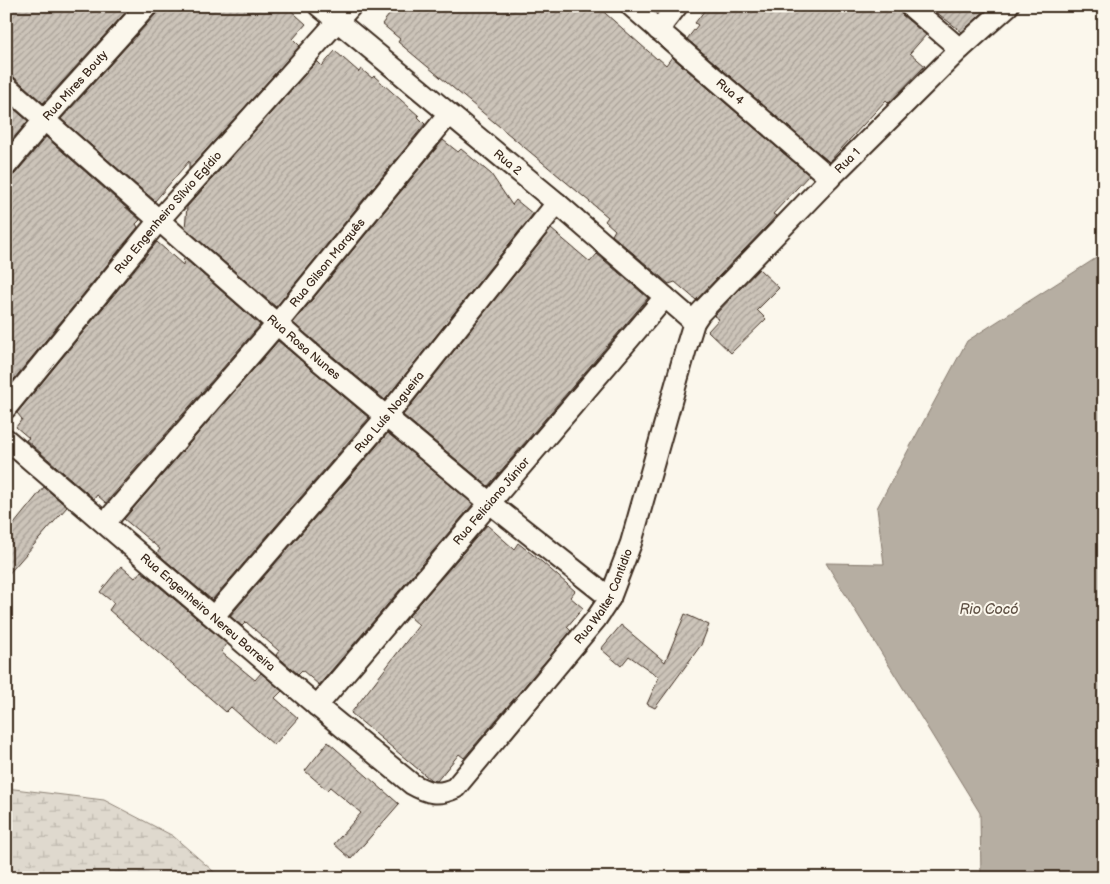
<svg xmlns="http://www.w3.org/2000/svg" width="1110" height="884" viewBox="0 0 1110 884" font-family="'Balsamiq Sans',sans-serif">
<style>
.wetland{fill:url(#wetland-marsh);stroke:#8d8276}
.water{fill:#b6aea2;stroke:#85796d}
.building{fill:url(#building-hatch);stroke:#3b2a1e}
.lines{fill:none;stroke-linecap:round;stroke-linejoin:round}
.minor-casing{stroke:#3b2a1e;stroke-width:24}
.minor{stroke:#fbf7ec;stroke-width:20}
.labels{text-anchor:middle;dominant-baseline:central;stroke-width:4;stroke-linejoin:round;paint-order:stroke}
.street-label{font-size:12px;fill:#3b2a1e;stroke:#fbf7ec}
.water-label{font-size:14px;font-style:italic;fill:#605246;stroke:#fbf7ec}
</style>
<defs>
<pattern id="wetland-marsh" width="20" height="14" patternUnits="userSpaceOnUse" patternTransform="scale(1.25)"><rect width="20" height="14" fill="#dfd9ce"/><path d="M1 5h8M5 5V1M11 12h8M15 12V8" fill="none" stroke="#c0bab0"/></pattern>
<pattern id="building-hatch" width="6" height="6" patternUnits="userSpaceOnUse" patternTransform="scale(1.25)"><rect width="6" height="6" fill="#ccc4b9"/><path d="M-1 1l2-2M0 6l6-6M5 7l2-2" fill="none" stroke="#a79f96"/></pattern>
</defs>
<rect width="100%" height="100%" fill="#fbf7ec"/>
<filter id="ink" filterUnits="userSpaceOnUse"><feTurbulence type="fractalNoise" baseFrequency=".02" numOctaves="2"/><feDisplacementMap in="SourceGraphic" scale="10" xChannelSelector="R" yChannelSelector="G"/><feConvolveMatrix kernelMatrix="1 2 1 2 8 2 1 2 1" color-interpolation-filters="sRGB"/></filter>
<g filter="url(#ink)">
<path class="wetland" d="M 6,788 L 104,800 L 173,836 L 221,878 L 6,878 Z"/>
<path class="water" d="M 1104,253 L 1104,878 L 981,878 L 980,813 L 826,563 L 884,564 L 877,508 L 967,341 Z"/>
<path class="building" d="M 6,6 L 131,6 L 43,103 L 14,77 L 6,74 Z
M 159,6 L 286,6 L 306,24 L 293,39 L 300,46 L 189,169 L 189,161 L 155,201 L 61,119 L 156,14 Z
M 396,6 L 597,6 L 657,59 L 658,58 L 666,65 L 672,57 L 809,175 L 773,214 L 776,216 L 767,226 L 696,300 L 675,282 L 669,284 L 612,235 L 615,230 L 605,221 L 608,217 L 398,42 L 400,39 L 382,24 Z
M 708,6 L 898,6 L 902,15 L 926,35 L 910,53 L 925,66 L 889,103 L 886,100 L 829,162 L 687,39 L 698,25 L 695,23 Z
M 928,6 L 990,6 L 962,32 Z
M 335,51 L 359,72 L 361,69 L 372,78 L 374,76 L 419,116 L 418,117 L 425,124 L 276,307 L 185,228 L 187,207 L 317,61 L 322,66 Z
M 6,102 L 28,121 L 6,147 Z
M 46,137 L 140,220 L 136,224 L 138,227 L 6,389 L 6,178 L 15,174 Z
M 443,140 L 458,152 L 461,149 L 491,174 L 512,205 L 516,200 L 533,214 L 385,400 L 293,323 Z
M 551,229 L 590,262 L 597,254 L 648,298 L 488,486 L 403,415 Z
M 157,242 L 183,265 L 184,258 L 260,325 L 106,503 L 97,495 L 94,499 L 26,440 L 29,438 L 16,427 L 22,419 L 17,413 Z
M 759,269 L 779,288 L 757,310 L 766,319 L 731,353 L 708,331 L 719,319 L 714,316 Z
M 278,341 L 369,418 L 212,600 L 157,553 L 160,549 L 124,519 Z
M 388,433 L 473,504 L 319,685 L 302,670 L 298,674 L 276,655 L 279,651 L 246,622 L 242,626 L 230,616 Z
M 44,487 L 67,507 L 6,577 L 6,534 Z
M 487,525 L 514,549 L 518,543 L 542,562 L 575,591 L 570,597 L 583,608 L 567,627 L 571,631 L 464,758 L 459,754 L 437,781 L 431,780 L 351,713 L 419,625 L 409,616 Z
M 121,566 L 135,578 L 141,571 L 227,644 L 221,652 L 255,680 L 261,673 L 282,691 L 275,698 L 298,718 L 274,745 L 231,707 L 226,712 L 109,610 L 114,603 L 100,592 Z
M 685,614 L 709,625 L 701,645 L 655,708 L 647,704 L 659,677 L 629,656 L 621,666 L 601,649 L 621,625 L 665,662 Z
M 328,742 L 399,804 L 351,859 L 334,844 L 361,813 L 330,787 L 327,790 L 305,771 Z"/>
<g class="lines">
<defs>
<g id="minor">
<path id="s1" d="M 319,6 L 557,203 L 694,322"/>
<path id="s2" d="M 631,6 L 830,178"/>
<path d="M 910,6 L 960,49"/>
<path d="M 658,30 L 677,6"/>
<path id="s3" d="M 6,86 L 310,353 L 491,504 L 610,598"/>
<path id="s4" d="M 6,166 L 45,119 L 147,6"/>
<path id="s5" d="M 6,408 L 160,219 L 351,6"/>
<path id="s6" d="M 6,439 L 317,706 L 412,784 C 428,793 438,796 455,788 L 596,619 L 610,598 L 631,543 L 687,345 L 694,322 L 700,313 L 830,178 L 960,49 L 1008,6"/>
<path id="s7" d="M 106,522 L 277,324 L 449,114"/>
<path id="s8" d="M 214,616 L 387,416 L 557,203"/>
<path id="s9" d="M 317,706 L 665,297"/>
</g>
</defs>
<use href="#minor" class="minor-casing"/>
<use href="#minor" class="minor"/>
</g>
</g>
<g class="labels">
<g class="street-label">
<text stroke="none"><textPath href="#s4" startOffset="106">Rua Mires Bouty</textPath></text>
<text stroke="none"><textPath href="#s2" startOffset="131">Rua 4</textPath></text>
<text stroke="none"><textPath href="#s6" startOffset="1335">Rua 1</textPath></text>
<text stroke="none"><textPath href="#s1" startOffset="245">Rua 2</textPath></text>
<text stroke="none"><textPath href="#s5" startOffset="254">Rua Engenheiro Sílvio Egídio</textPath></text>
<text stroke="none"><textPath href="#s7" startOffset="341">Rua Gilson Marquês</textPath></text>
<text stroke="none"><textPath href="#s3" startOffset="396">Rua Rosa Nunes</textPath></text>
<text stroke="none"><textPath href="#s8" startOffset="269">Rua Luís Nogueira</textPath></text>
<text stroke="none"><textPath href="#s9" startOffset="269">Rua Feliciano Júnior</textPath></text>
<text stroke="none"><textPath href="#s6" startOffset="822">Rua Walter Cantidio</textPath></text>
<text stroke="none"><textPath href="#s6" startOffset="266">Rua Engenheiro Nereu Barreira</textPath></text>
</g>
<g class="water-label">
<text x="989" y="609">Rio Cocó</text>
</g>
</g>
<rect width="1110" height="884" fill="none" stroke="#fbf7ec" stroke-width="25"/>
<rect x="12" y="12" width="1085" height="859" fill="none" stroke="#3b2a1e" stroke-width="2" filter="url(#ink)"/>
</svg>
